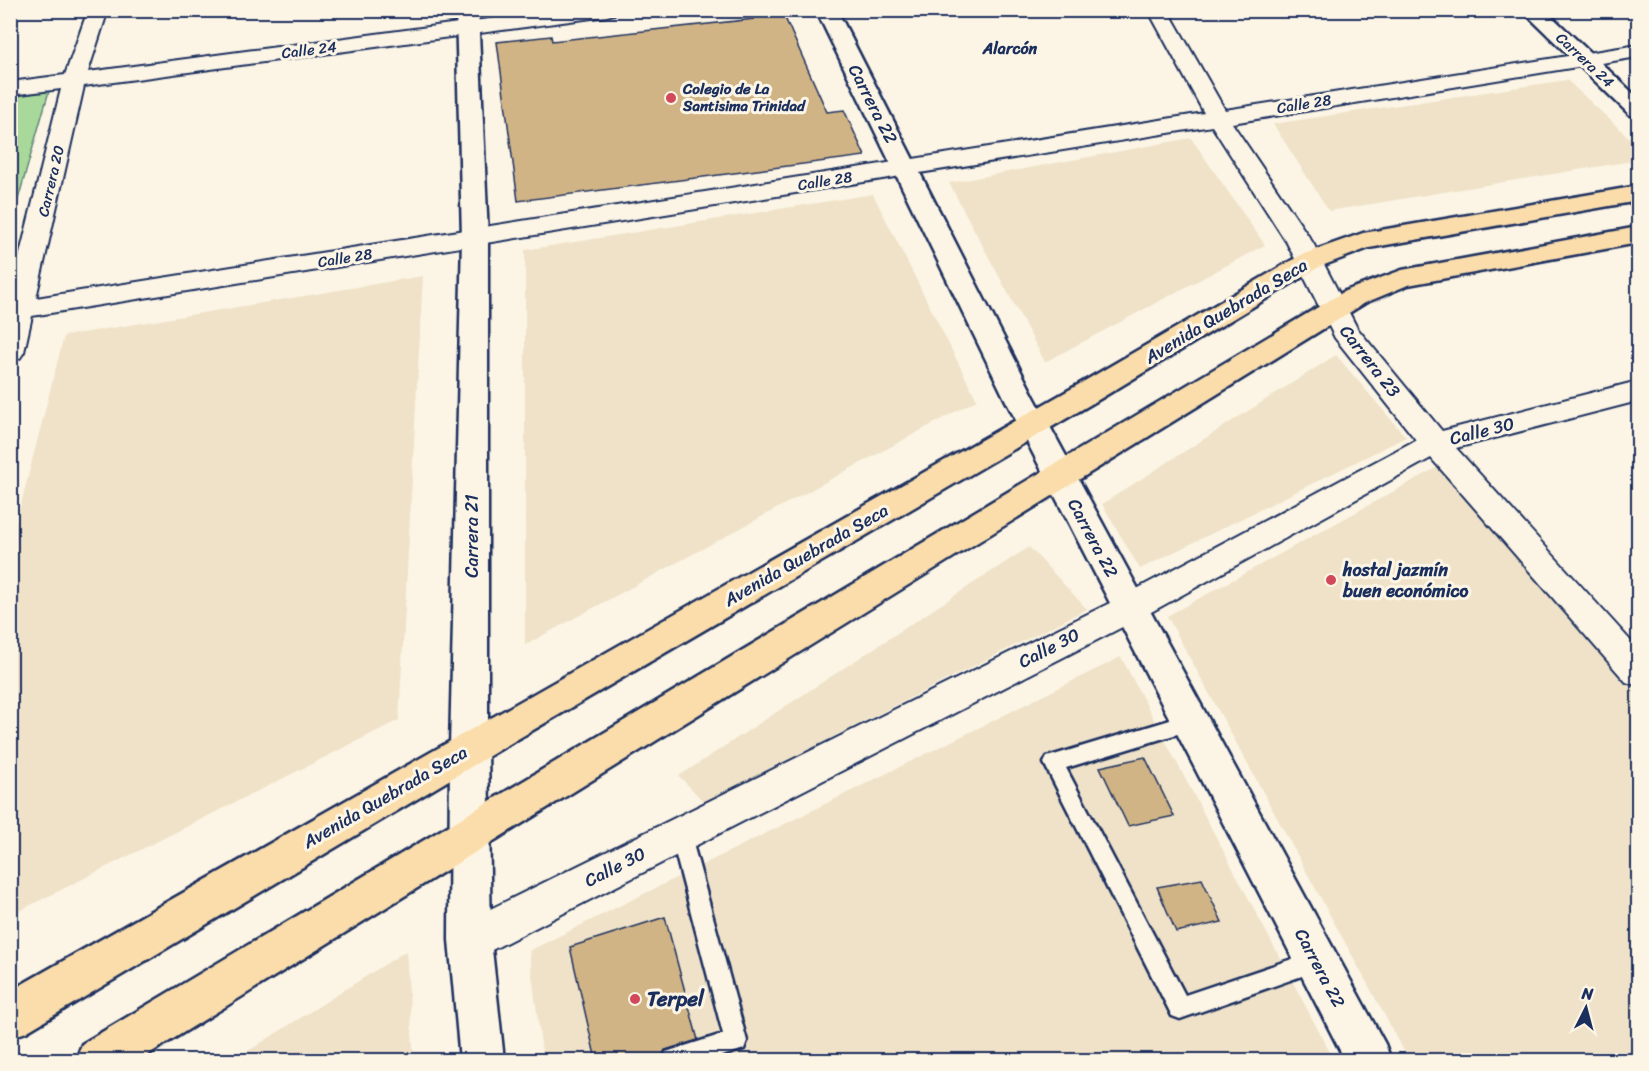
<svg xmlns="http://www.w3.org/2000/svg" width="1649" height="1071" viewBox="0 0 1649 1071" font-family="Sriracha,sans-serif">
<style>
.built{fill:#efe2c8}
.green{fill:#a8d99a;stroke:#62847c;stroke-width:1.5}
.building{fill:#d1b486;stroke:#1b2f5e;stroke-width:1.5}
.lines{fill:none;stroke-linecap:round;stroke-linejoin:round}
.service-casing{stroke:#1b2f5e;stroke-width:5}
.minor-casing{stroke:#1b2f5e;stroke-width:4}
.tertiary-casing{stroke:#1b2f5e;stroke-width:5}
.primary-casing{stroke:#1b2f5e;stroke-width:5}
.service{fill:#fcf5e5;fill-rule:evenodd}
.minor{fill:#fcf5e5;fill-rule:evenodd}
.tertiary{fill:#fcf5e5;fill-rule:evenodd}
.primary{fill:#fbddab;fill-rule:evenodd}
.poi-dot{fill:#d1495b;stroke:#fcf5e5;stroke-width:2}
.labels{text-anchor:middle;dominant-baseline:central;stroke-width:6;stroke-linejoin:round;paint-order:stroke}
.far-street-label{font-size:15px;fill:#1b2f5e;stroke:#fcf5e5}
.far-poi-label{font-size:15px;font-weight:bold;fill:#1b2f5e;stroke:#fcf5e5;text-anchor:start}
.far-neighbourhood-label{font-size:16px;font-weight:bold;fill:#1b2f5e;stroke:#fcf5e5}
.street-label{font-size:18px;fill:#1b2f5e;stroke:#fcf5e5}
.poi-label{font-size:18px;font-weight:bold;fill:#1b2f5e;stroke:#fcf5e5;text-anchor:start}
.near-poi-label{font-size:21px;font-weight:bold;fill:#1b2f5e;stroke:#fcf5e5;text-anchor:start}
</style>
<rect width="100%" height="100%" fill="#fcf5e5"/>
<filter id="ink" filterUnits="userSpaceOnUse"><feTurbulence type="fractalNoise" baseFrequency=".0167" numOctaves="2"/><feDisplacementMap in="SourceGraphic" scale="12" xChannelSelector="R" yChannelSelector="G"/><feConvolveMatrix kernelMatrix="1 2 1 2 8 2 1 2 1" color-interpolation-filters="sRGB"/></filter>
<g filter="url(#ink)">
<path class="built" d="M 1567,80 L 1638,146 L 1638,160 L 1329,211 L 1273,124 Z
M 1191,138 L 1265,245 L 1045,362 L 949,183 Z
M 873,194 L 977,400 L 525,645 L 525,250 Z
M 423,276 L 399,720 L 11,915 L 11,543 L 64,336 Z
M 1336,355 L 1406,437 L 1140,569 L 1102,504 Z
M 1438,467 L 1638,694 L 1638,1060 L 1409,1060 L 1167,616 Z
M 1029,547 L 1087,609 L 704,802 L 679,776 Z
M 1121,657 L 1334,1060 L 543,1060 L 529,951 Z
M 406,951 L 414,1060 L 234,1060 Z"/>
<path class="green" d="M 49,91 L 11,224 L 11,97 Z"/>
<path class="building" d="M 782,11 L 827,112 L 844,110 L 865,156 L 518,201 L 497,42 L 551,36 L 552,41 L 754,19 L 752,14 Z
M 1145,757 L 1174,816 L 1128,826 L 1100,767 Z
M 1202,879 L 1222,922 L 1176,932 L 1157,887 Z
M 665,917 L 698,1040 L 665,1050 L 661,1060 L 596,1060 L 570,947 Z"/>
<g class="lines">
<defs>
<path id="service" d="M 1190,714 L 1197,716 L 1199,722 L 1197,728 L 1066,768 L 1185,995 L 1316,951 L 1324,954 L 1327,961 L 1324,968 L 1316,971 L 1180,1019 L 1172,1016 L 1044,763 L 1047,757 L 1054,755 Z
M 680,824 L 687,827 L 690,833 L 747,1041 L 744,1049 L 709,1060 L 663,1060 L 666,1052 L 723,1034 L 670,833 L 673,827 Z"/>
<path id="minor" d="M 88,10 L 108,10 L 88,72 L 557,10 L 617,10 L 614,14 L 607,16 L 84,86 L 36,298 L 1204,113 L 1148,10 L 1168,10 L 1225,110 L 1638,45 L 1638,57 L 1232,123 L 1313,243 L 1357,328 L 1442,431 L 1638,381 L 1638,401 L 1456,448 L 1638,649 L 1638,686 L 1626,682 L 1431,458 L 1142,617 L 484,954 L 470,959 L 456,954 L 450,940 L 456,926 L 1118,599 L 1416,440 L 1335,338 L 1287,243 L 1212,126 L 32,316 L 24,352 L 20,358 L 10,361 L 10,294 L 61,89 L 10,95 L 10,82 L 65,75 Z"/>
<path id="tertiary" d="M 456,10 L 478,10 L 488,237 L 488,748 L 491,940 L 504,1060 L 460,1060 L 449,940 L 450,748 L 462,237 Z
M 816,10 L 837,10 L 1034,397 L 1385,1044 L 1391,1060 L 1345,1060 L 1004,397 Z
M 1522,10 L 1545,10 L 1638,98 L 1638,117 L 1630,115 Z"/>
<path id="primary" d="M 1638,186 L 1638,201 L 1369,248 L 1319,267 L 1098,400 L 516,740 L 26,1032 L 10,1038 L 10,991 L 1076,386 L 1301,255 L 1363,233 Z
M 1638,227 L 1638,243 L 1408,285 L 1365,303 L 139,1060 L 76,1060 L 82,1044 L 1345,291 L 1402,270 Z"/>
</defs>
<use href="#service" class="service-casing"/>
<use href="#minor" class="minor-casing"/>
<use href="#tertiary" class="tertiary-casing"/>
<use href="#primary" class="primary-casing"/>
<use href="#service" class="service"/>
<use href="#minor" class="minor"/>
<use href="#tertiary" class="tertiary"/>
<use href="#primary" class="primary"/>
</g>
</g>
<g class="poi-dot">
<circle cx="671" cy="98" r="6"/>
<circle cx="1331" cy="580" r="6"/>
<circle cx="635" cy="999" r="6"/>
</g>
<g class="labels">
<g class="far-street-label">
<text transform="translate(309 50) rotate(-7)">Calle 24</text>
<text transform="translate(1585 60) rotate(43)">Carrera 24</text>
<text transform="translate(1304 104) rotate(-9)">Calle 28</text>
<text transform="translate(51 181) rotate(-77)">Carrera 20</text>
<text transform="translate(825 181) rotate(-9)">Calle 28</text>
<text transform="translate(345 258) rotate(-9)">Calle 28</text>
</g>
<g class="far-poi-label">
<text x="683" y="89">Colegio de La<tspan x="683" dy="17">Santisima Trinidad</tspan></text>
</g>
<g class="far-neighbourhood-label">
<text x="1010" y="48">Alarcón</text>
</g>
<g class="street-label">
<text transform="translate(873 104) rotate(63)">Carrera 22</text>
<text transform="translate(1226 311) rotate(-31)">Avenida Quebrada Seca</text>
<text transform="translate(1370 361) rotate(52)">Carrera 23</text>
<text transform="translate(1482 431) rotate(-14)">Calle 30</text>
<text transform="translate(472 536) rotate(-90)">Carrera 21</text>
<text transform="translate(1093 538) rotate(62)">Carrera 22</text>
<text transform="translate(806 555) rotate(-30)">Avenida Quebrada Seca</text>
<text transform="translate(1049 648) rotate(-27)">Calle 30</text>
<text transform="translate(385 797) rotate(-30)">Avenida Quebrada Seca</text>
<text transform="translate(615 867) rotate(-27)">Calle 30</text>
<text transform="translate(1320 968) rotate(62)">Carrera 22</text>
</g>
<g class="poi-label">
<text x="1343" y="570">hostal jazmín<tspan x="1343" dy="21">buen económico</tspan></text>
</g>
<g class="near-poi-label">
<text x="647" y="999">Terpel</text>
</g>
</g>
<rect width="1649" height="1071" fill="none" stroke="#fcf5e5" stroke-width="36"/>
<rect x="18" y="18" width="1613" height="1035" fill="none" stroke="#1b2f5e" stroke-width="2" filter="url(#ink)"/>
<g transform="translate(1586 1008) rotate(6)" stroke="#fcf5e5" stroke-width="4.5" paint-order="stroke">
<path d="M0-4.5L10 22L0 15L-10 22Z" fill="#1b2f5e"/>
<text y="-9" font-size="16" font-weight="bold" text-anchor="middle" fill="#1b2f5e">N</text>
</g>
</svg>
